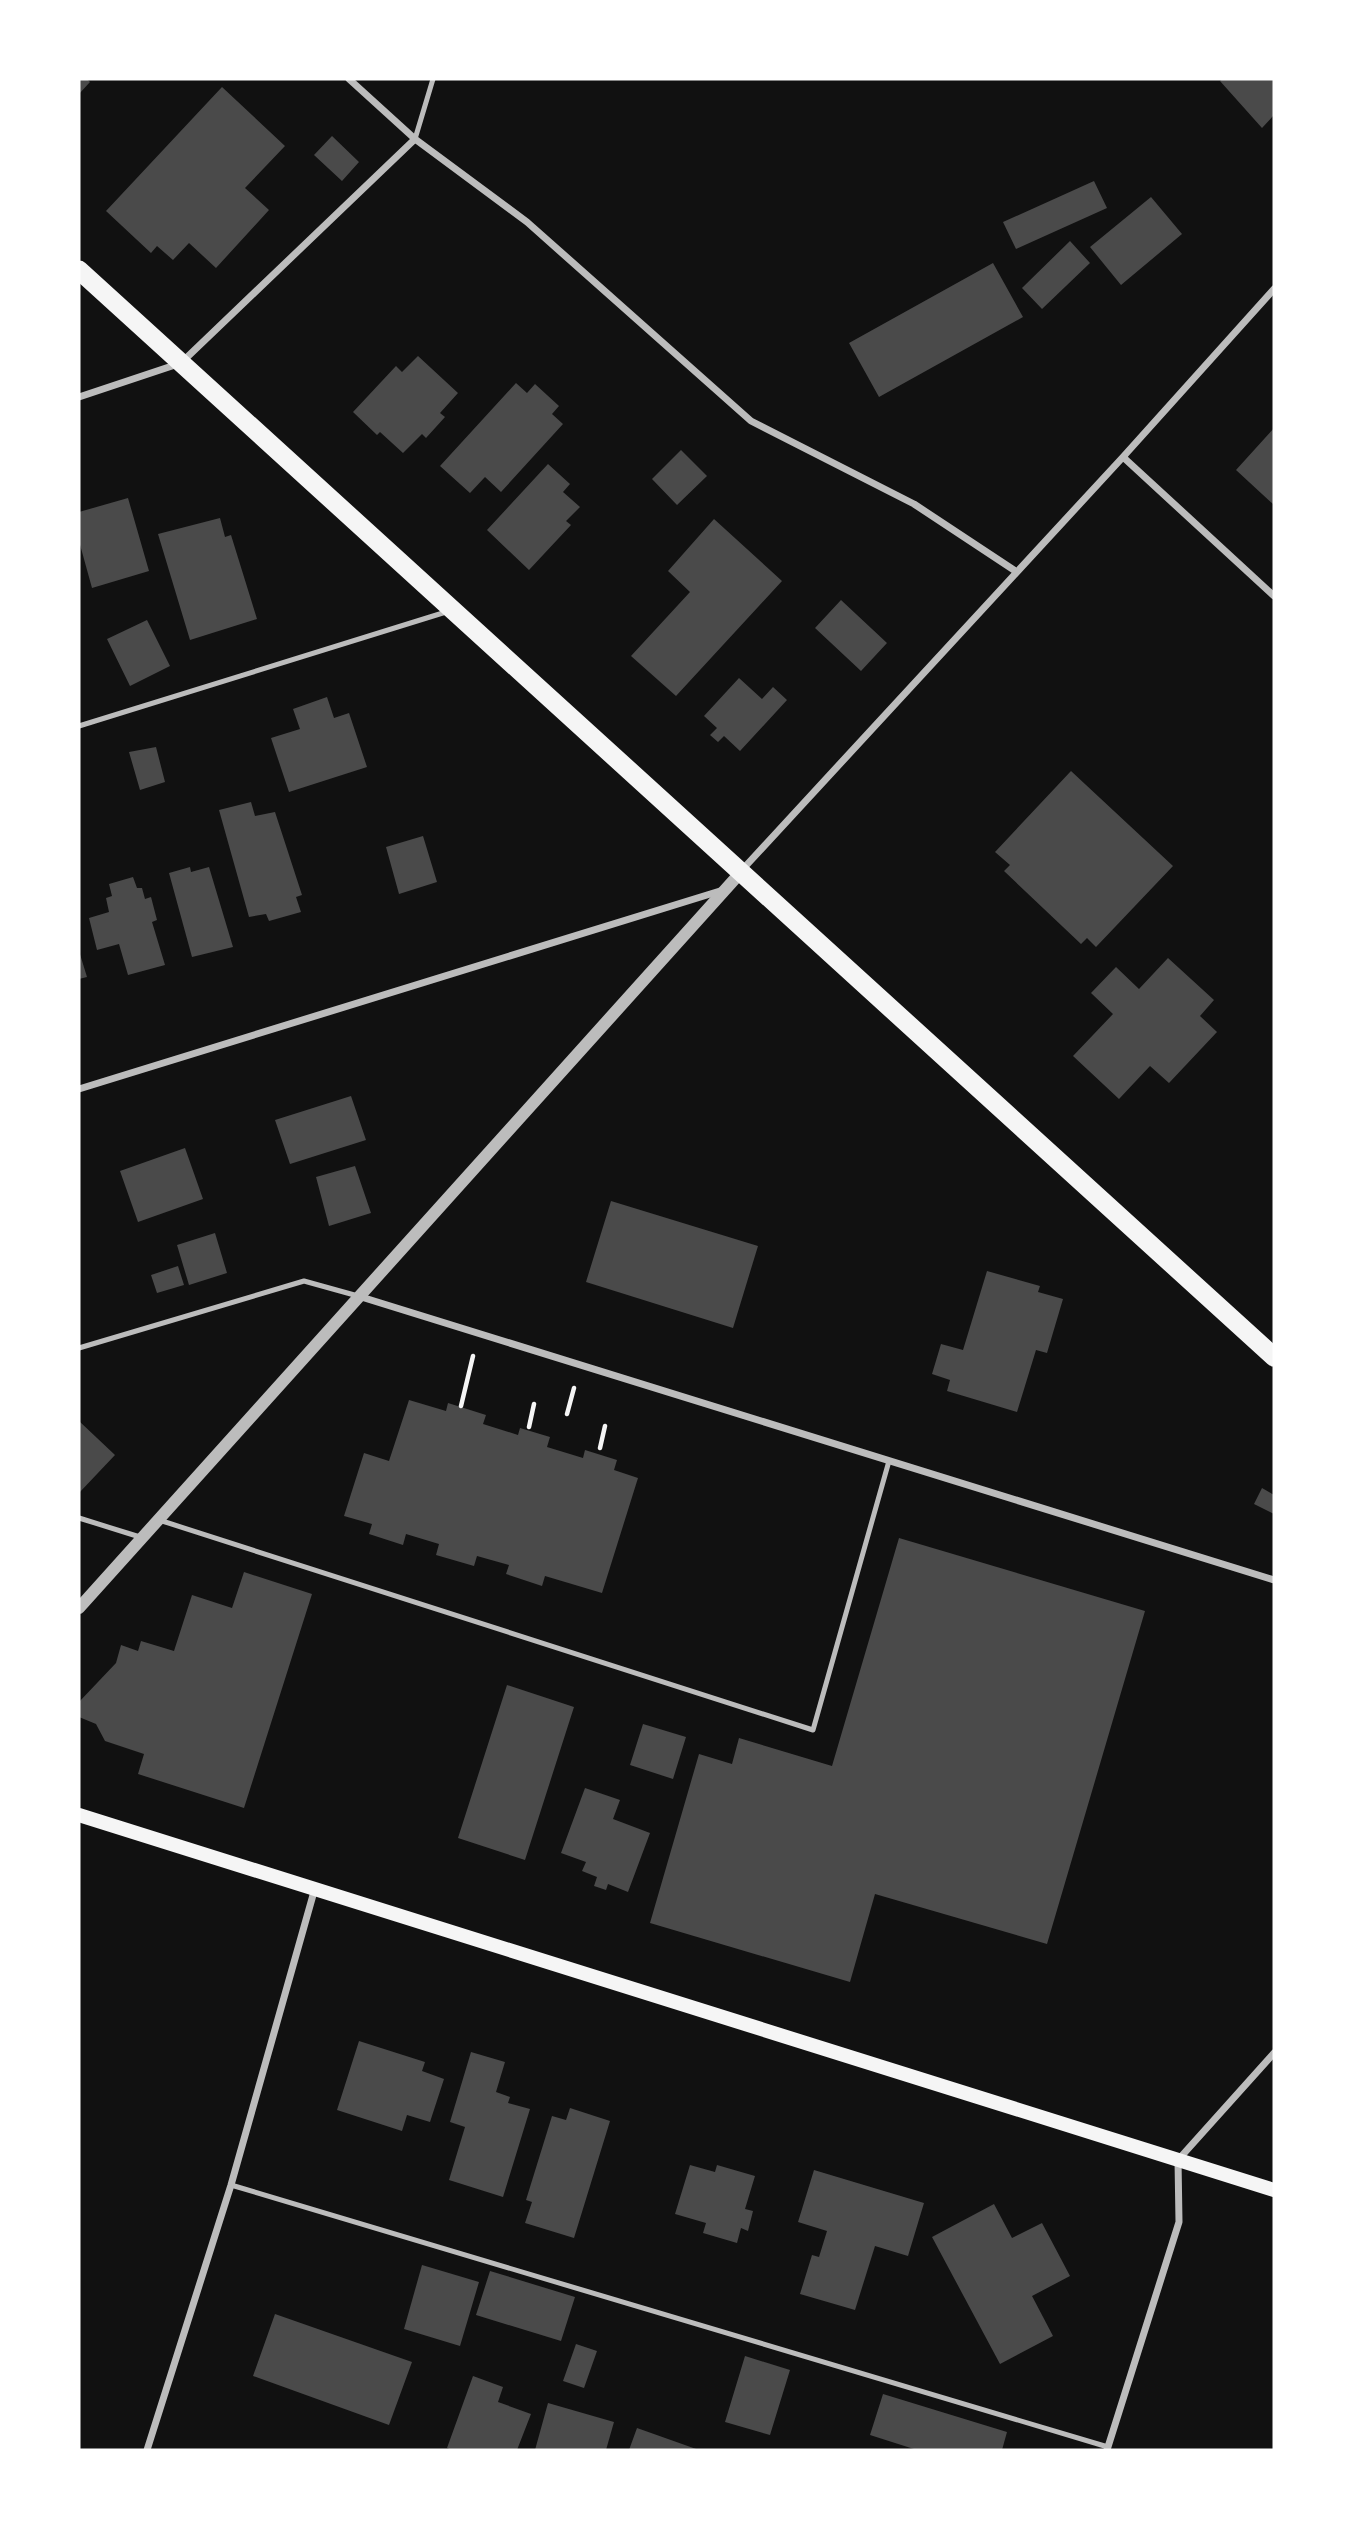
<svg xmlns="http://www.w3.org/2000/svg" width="1353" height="2529" viewBox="0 0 1353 2529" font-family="Ubuntu,sans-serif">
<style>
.building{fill:#4a4a4a}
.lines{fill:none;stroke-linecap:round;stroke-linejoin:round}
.path{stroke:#f5f5f5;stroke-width:4.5}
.service{stroke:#bcbcbc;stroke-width:5}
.minor{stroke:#bcbcbc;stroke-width:7}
.tertiary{stroke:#bcbcbc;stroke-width:12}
.secondary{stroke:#f5f5f5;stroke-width:14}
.trunk{stroke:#f5f5f5;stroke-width:19}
</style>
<rect width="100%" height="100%" fill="#111"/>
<path class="building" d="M 79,79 L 87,79 L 90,82 L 79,94 Z
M 1223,79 L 1274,79 L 1274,115 L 1262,128 L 1220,81 Z
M 222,87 L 285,146 L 245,188 L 269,210 L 216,268 L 189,243 L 173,260 L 157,246 L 151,253 L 106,211 Z
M 332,136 L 359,162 L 342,181 L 314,155 Z
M 1094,181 L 1107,208 L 1016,249 L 1003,222 Z
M 1151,197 L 1182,234 L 1121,285 L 1090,247 Z
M 1070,241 L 1090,263 L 1042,309 L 1022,288 Z
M 993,263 L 1023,317 L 879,397 L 849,343 Z
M 418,356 L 458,393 L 440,413 L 445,417 L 426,438 L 422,434 L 403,453 L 380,432 L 377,435 L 353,412 L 396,366 L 402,372 Z
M 516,383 L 527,393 L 535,384 L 559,406 L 552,414 L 563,424 L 501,492 L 485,477 L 470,493 L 440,466 Z
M 1274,428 L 1274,505 L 1236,470 Z
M 681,450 L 707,476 L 677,505 L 652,479 Z
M 548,464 L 570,484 L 563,492 L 580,507 L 566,521 L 571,525 L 529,570 L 487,530 Z
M 128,498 L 149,571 L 92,588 L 79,541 L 79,512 Z
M 220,518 L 225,537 L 231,535 L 257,619 L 190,640 L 158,534 Z
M 714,519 L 782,581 L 676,696 L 631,656 L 690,592 L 668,571 Z
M 841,600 L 887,643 L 861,671 L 815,628 Z
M 147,620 L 170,666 L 130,686 L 107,639 Z
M 739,678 L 762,699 L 773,687 L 787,700 L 740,751 L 724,736 L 718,742 L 710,735 L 717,728 L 704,716 Z
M 327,697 L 334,718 L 349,713 L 367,767 L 289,792 L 271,738 L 300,729 L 293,709 Z
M 156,747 L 165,782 L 140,790 L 129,752 Z
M 1071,771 L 1173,866 L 1096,947 L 1087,938 L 1081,944 L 1004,871 L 1010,865 L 995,852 Z
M 251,802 L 255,816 L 275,812 L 302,895 L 296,897 L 301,912 L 269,921 L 266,914 L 249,917 L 219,810 Z
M 423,836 L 437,882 L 399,894 L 386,847 Z
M 190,867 L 191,872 L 209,867 L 233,947 L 192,957 L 169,873 Z
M 133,877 L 137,888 L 142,888 L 145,899 L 151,897 L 157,920 L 152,922 L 165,965 L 128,975 L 119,944 L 97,950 L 89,918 L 109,912 L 106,898 L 112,896 L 109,884 Z
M 79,951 L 87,977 L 79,979 Z
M 1168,958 L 1214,1000 L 1200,1016 L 1217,1032 L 1169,1083 L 1150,1066 L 1119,1099 L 1073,1056 L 1113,1014 L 1091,993 L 1116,967 L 1139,989 Z
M 351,1096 L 366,1140 L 290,1164 L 275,1120 Z
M 185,1148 L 203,1199 L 138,1222 L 120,1171 Z
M 355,1166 L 371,1213 L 329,1226 L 316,1177 Z
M 611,1201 L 758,1246 L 733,1328 L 586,1282 Z
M 215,1233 L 227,1273 L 189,1285 L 177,1245 Z
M 178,1266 L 184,1285 L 157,1293 L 151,1275 Z
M 987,1271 L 1040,1286 L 1038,1292 L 1063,1299 L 1047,1353 L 1036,1350 L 1017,1412 L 947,1391 L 950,1380 L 932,1374 L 941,1344 L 963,1350 Z
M 409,1400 L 446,1411 L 448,1403 L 486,1415 L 483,1424 L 518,1435 L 520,1428 L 550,1437 L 547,1447 L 583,1458 L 585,1450 L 617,1460 L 614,1470 L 638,1478 L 602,1593 L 545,1576 L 542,1586 L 506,1574 L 509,1565 L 477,1556 L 474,1566 L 436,1555 L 439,1544 L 406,1534 L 403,1545 L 369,1534 L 372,1524 L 344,1516 L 364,1453 L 389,1461 Z
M 79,1421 L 115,1455 L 79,1493 Z
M 1262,1488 L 1274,1495 L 1274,1514 L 1254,1504 Z
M 899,1538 L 1145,1611 L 1047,1944 L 875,1894 L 850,1982 L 650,1923 L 699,1754 L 732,1764 L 739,1738 L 832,1766 Z
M 244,1572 L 312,1594 L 244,1808 L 138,1774 L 144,1754 L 105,1741 L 96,1724 L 79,1717 L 79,1702 L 116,1663 L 121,1645 L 138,1651 L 141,1641 L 174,1651 L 192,1595 L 232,1608 Z
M 507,1685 L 574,1707 L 525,1860 L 458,1838 Z
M 643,1724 L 686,1737 L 673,1779 L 630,1765 Z
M 585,1788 L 620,1800 L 613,1819 L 650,1833 L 628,1892 L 608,1884 L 606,1890 L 594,1886 L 597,1877 L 582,1871 L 586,1862 L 561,1853 Z
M 359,2041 L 425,2062 L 422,2071 L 444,2079 L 430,2122 L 407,2115 L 402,2131 L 337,2110 Z
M 471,2052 L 505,2062 L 496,2092 L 510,2097 L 508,2103 L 530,2109 L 503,2197 L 449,2180 L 465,2127 L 450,2122 Z
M 570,2108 L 610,2121 L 574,2238 L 525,2223 L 532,2202 L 526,2200 L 552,2116 L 566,2120 Z
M 690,2165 L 715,2172 L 717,2165 L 755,2176 L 745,2209 L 753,2211 L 748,2231 L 741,2228 L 737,2243 L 703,2233 L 706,2223 L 675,2214 Z
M 814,2170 L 924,2203 L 908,2256 L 875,2246 L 855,2310 L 800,2294 L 812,2255 L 819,2257 L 827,2231 L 798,2222 Z
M 994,2204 L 1012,2238 L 1042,2223 L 1070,2276 L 1032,2296 L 1053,2336 L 1000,2364 L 932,2237 Z
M 422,2265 L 479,2282 L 460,2346 L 404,2329 Z
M 490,2271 L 575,2297 L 561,2341 L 476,2315 Z
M 275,2314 L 412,2362 L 389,2425 L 253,2376 Z
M 576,2344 L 597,2351 L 584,2388 L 563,2381 Z
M 745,2356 L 790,2370 L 770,2435 L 725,2422 Z
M 473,2376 L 503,2387 L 498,2402 L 531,2414 L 517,2450 L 452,2450 L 447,2448 Z
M 883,2394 L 1007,2432 L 1002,2450 L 917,2450 L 870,2435 Z
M 548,2403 L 614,2422 L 606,2450 L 535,2450 Z
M 637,2428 L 699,2450 L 629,2450 Z"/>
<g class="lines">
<path class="path" d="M 461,1406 L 473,1356
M 567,1414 L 574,1388
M 529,1427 L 534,1404
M 600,1448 L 605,1426"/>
<path class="service" d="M 415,139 L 433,79
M 79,726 L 446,612
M 79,1348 L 304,1281 L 358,1296
M 79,1518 L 140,1537
M 159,1520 L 813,1730 L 889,1461
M 231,2185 L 1108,2447"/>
<path class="minor" d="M 349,79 L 415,139 L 527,222 L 751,421 L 914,504 L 1017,572
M 79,397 L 181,363 L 415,139
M 1123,457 L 1274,596
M 742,870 L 1123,457 L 1274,289
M 79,1089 L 720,891
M 358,1296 L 1274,1580
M 147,2450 L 231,2185 L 315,1888
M 1107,2450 L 1179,2222 L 1178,2160 L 1274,2053"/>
<path class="tertiary" d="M 79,1608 L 742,871"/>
<path class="secondary" d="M 79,1815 L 1274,2190"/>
<path class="trunk" d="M 79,270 L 1274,1357"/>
</g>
<rect width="1353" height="2529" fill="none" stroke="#ffffff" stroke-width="161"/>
</svg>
